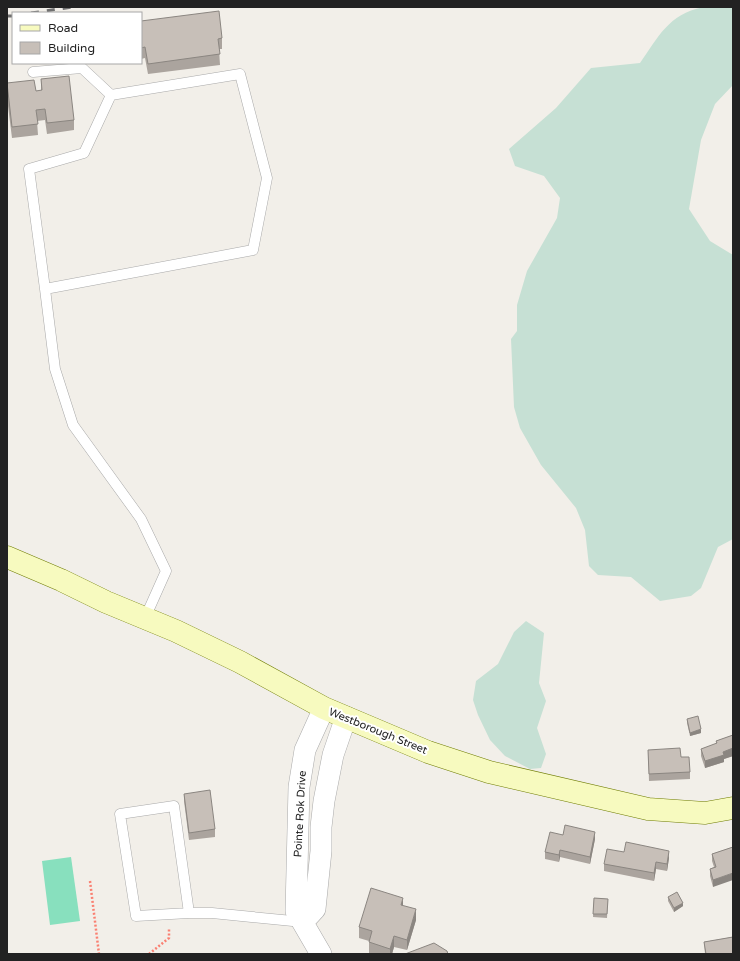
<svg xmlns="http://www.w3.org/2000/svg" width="740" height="961" viewBox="0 0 740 961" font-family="'Varela Round',sans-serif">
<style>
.wetland{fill:#c6e0d4}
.pitch{fill:#88e0be}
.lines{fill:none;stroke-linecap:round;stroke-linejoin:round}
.lane-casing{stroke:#a9a9a9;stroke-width:11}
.street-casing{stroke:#a9a9a9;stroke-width:22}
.secondary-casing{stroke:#707d05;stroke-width:23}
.path{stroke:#fa8072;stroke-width:2.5;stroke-dasharray:2 2;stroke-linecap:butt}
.lane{stroke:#fff;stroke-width:10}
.street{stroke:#fff;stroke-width:21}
.secondary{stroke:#f7fabf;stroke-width:22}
.rail{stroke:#707070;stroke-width:3;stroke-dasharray:8 8;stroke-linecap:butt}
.wall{fill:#aba49e}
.shaded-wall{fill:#8b8681}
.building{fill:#c7bfb8;stroke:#8b8681}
.labels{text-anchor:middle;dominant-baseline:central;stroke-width:4;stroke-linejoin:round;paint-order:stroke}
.street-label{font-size:11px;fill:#222;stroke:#fff}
</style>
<rect width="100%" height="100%" fill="#f2efe9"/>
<path class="wetland" d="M 703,7 L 733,7 L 733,85 L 715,104 L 701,140 L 689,209 L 710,241 L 733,255 L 733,539 L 718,547 L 701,588 L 691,596 L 660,601 L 631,577 L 598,575 L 589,566 L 585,530 L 576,508 L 541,465 L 520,428 L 514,407 L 511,339 L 517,331 L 517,305 L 527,271 L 557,218 L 560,198 L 544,176 L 515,166 L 509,149 L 556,108 L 591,68 L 640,63 C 659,36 668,15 703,7 Z
M 526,621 L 544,633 L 539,683 L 546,701 L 537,728 L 546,754 L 541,768 L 530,769 L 505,756 L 490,740 L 478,715 L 473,700 L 476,681 L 498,664 L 514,632 Z"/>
<path class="pitch" d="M 71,857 L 80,921 L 50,925 L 42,861 Z"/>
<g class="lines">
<defs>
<path id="lane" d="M 33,72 L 82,68 L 111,95 L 240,74 L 267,178 L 253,250 L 45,289 L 55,369 L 73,425 L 141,519 L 166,571 L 145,618
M 45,289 L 29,169 L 84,153 L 111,95
M 189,913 L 174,806 L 120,814 L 136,916 L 189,913 L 212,913 L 303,922"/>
<path id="street" d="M 303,922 L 315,909 L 321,851 L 321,827 L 324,801 L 333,755 L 346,717
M 321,954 L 296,911 L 299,787 L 305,750 L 324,708"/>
<path id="secondary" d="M 7,557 L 61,580 L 106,602 L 176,631 L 240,662 L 324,708 L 428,752 L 489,772 L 648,809 L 705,813 L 733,808"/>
</defs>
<use href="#lane" class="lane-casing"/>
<use href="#street" class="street-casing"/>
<use href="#secondary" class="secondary-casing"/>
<path class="path" d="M 90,881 L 99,954
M 149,954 L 169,938 L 169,929"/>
<use href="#lane" class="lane"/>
<use href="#street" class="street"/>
<use href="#secondary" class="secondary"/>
<path class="rail" d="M 31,13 L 73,7
M 7,16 L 13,16"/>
</g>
<path class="wall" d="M 141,21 L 222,38 L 222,49 L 219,49 L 220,65 L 148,74 L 145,58 L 141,59 Z
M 41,79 L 74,120 L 74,130 L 47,134 L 45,120 L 37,121 L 38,135 L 12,138 L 7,98 L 7,83 L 36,91 L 41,90 Z
M 687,719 L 701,733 L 690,736 L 687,723 Z
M 733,735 L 733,756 L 724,759 L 724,762 L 705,768 L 701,756 L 701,749 L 716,744 L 716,741 Z
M 648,750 L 681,757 L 690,772 L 690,779 L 649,781 Z
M 184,794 L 215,829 L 215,837 L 189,840 L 184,801 Z
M 563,835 L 595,839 L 590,864 L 560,857 L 559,862 L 545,859 L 545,852 Z
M 733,847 L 713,887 L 710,876 L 710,869 L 714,867 L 712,861 L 712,854 Z
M 624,852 L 669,858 L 667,871 L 656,869 L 654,881 L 604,871 L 604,864 Z
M 668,897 L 683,906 L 674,912 L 668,901 Z
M 594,898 L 608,899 L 607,918 L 593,917 Z
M 403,906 L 416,920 L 407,950 L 394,947 L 392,954 L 373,954 L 369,953 L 369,941 L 359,938 L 359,927 Z
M 732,932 L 733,932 L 733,954 L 705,954 L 704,942 L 732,937 Z"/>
<path class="shaded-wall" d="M 701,729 L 701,733 L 690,736 L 690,733 Z
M 733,748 L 733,756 L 724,759 L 724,762 L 705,768 L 705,761 L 723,752 Z
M 595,832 L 595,839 L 590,864 L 590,857 Z
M 560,850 L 560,857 L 559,862 L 559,855 Z
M 669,851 L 669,858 L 667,871 L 667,864 Z
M 656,862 L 656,869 L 654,881 L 654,873 Z
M 733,873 L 733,880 L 713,887 L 713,880 Z
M 403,898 L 403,909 L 401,905 Z
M 683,903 L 683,906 L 674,912 L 674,908 Z
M 416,909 L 416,920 L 407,950 L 407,940 Z
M 394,936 L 394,947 L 392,954 L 390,954 L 390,949 Z"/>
<path class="building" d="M 219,11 L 222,38 L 218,39 L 220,54 L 148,64 L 145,47 L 141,48 L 141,21 Z
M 69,76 L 74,120 L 47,123 L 45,109 L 36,110 L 38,124 L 12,127 L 7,83 L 34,80 L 36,91 L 42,90 L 41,79 Z
M 698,716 L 701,729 L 690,733 L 687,719 Z
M 733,735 L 733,748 L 723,752 L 724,755 L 705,761 L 701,749 L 717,743 L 716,741 Z
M 680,748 L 681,757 L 689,757 L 690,772 L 649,774 L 648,750 Z
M 210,790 L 215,829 L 189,833 L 184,794 Z
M 565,825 L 595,832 L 590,857 L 560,850 L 559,855 L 545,852 L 550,832 L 563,835 Z
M 626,842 L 669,851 L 667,864 L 656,862 L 654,873 L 604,864 L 607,849 L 624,852 Z
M 733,847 L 733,873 L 713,880 L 710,869 L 716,867 L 712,854 Z
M 371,888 L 403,898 L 401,905 L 416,909 L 407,940 L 394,936 L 390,949 L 369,942 L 372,931 L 359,927 Z
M 677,892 L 683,903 L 674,908 L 668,897 Z
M 594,898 L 608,899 L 607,914 L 593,914 Z
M 733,937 L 733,954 L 706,954 L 704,942 Z
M 434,943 L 447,951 L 448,954 L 405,954 Z"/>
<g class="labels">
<g class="street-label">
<text transform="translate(378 731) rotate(22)">Westborough Street</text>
<text transform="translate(300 814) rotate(-87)">Pointe Rok Drive</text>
</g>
</g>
<rect width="740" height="961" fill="none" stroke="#222222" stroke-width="16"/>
<rect x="12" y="12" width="130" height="52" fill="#ffffff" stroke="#a7a7a7"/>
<rect x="20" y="25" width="20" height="6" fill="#f7fabf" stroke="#a7a7a7"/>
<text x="48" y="32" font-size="12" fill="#222222">Road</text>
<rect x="20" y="42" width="20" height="12" fill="#c7bfb8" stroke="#a7a7a7"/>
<text x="48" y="52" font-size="12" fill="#222222">Building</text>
</svg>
